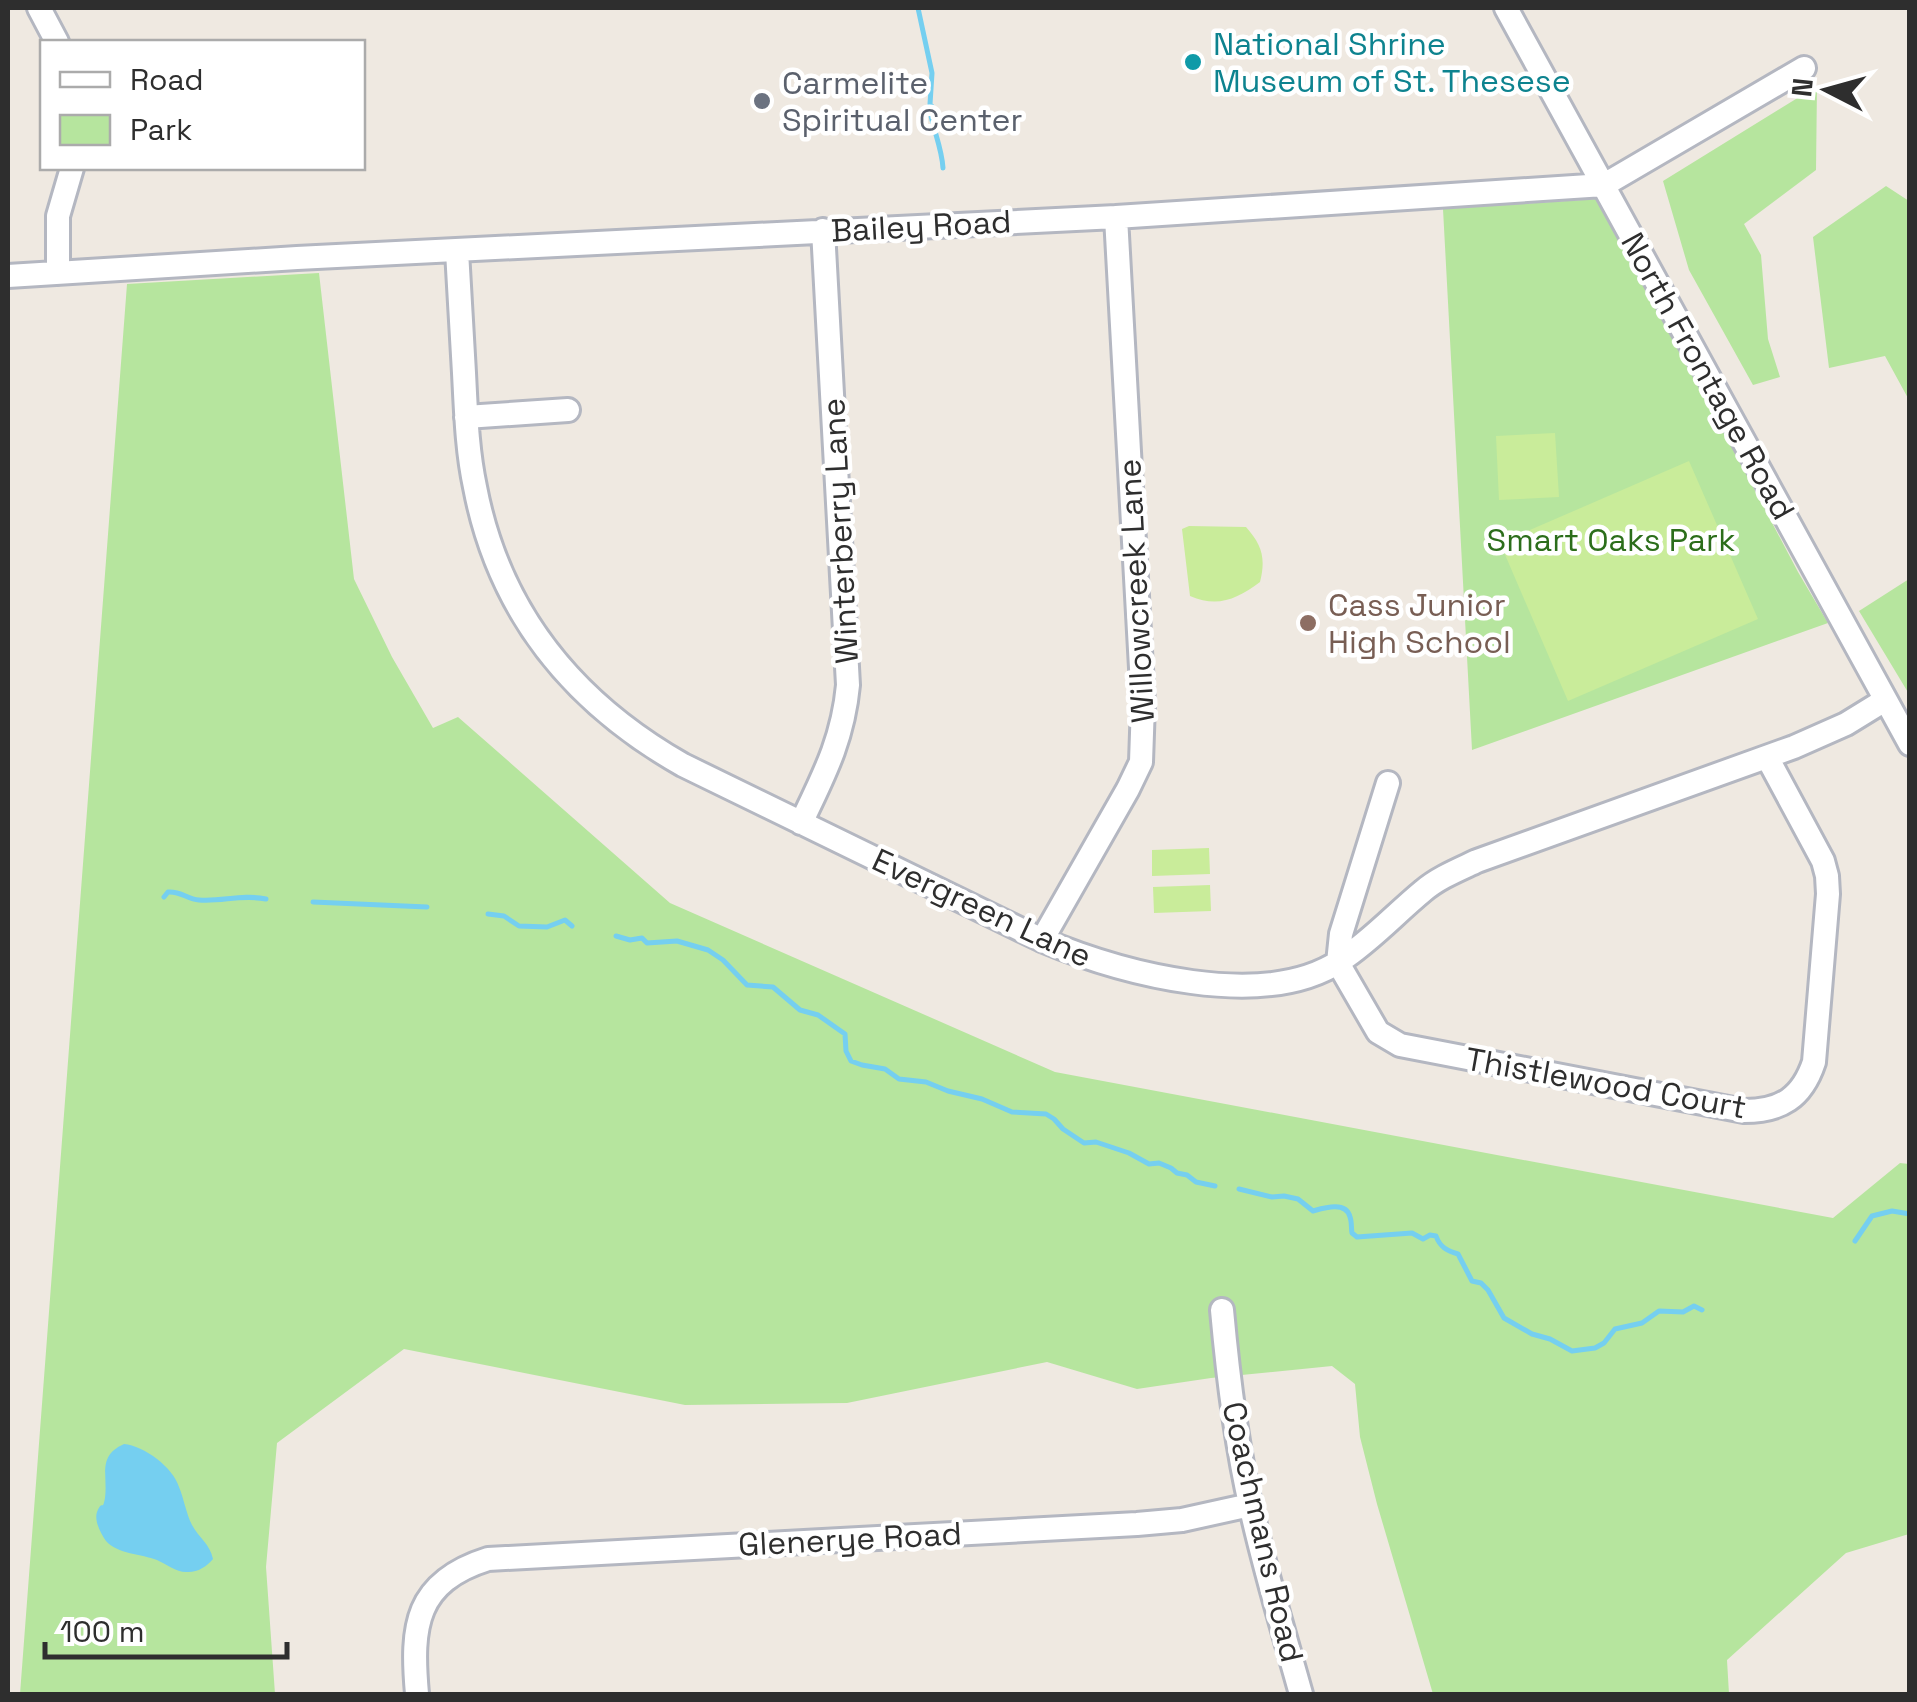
<svg xmlns="http://www.w3.org/2000/svg" width="1917" height="1702" viewBox="0 0 1917 1702" font-family="'Space Grotesk',sans-serif">
<style>
.green{fill:#b6e59e}
.pitch{fill:#c9ec9a}
.water{fill:#75cff0}
.lines{fill:none;stroke-linecap:round;stroke-linejoin:round}
.stream{stroke:#75cff0;stroke-width:5}
.minor-casing{stroke:#b4b7c1;stroke-width:28}
.minor{stroke:#fff;stroke-width:22}
.culture-dot{fill:#0f9aa8;stroke:#fff;stroke-width:4}
.worship-dot{fill:#6b7280;stroke:#fff;stroke-width:4}
.education-dot{fill:#8d6e63;stroke:#fff;stroke-width:4}
.labels{text-anchor:middle;dominant-baseline:central;stroke-width:9;stroke-linejoin:round;paint-order:stroke}
.culture-label{font-size:32px;fill:#0d838f;stroke:#fff;text-anchor:start}
.worship-label{font-size:32px;fill:#5b616d;stroke:#fff;text-anchor:start}
.street-label{font-size:32px;fill:#2e2e2e;stroke:#fff}
.park-label{font-size:32px;fill:#2c6e1b;stroke:#fff}
.education-label{font-size:32px;fill:#785e54;stroke:#fff;text-anchor:start}
</style>
<rect width="100%" height="100%" fill="#efe9e1"/>
<path class="green" d="M 1817,86 L 1816,170 L 1744,224 L 1761,255 L 1768,339 L 1780,377 L 1753,385 L 1689,270 L 1663,181 Z
M 1886,186 L 1909,201 L 1909,400 L 1885,356 L 1829,368 L 1813,237 Z
M 1597,199 L 1694,375 L 1798,572 L 1828,623 L 1472,750 L 1443,209 Z
M 319,273 L 354,579 L 392,657 L 433,728 L 458,717 L 670,903 L 1055,1072 L 1833,1218 L 1900,1163 L 1909,1164 L 1909,1534 L 1846,1553 L 1727,1660 L 1729,1694 L 1433,1694 L 1377,1504 L 1360,1437 L 1355,1384 L 1332,1366 L 1211,1378 L 1137,1389 L 1047,1362 L 847,1403 L 685,1405 L 404,1349 L 277,1443 L 266,1567 L 275,1694 L 20,1694 L 127,284 Z
M 1909,579 L 1909,694 L 1859,611 Z"/>
<path class="pitch" d="M 1555,433 L 1559,497 L 1499,500 L 1496,436 Z
M 1689,461 L 1758,619 L 1568,701 L 1500,543 Z
M 1189,526 L 1246,527 C 1262,545 1266,558 1260,582 C 1237,599 1218,608 1190,596 L 1182,529 Z
M 1209,848 L 1210,874 L 1152,876 L 1152,850 Z
M 1210,885 L 1211,911 L 1154,913 L 1153,887 Z"/>
<path class="water" d="M 124,1444 C 144,1446 173,1467 179,1487 C 184,1499 186,1513 192,1525 C 199,1538 210,1544 213,1559 C 206,1567 197,1573 186,1572 C 176,1572 166,1564 157,1560 C 142,1554 117,1554 106,1541 C 101,1534 94,1521 97,1512 C 103,1498 102,1513 105,1498 C 108,1475 97,1456 124,1444 Z"/>
<g class="lines">
<path class="stream" d="M 918,8 L 932,73 L 930,104 L 935,110 L 931,116 C 935,134 942,150 943,168
M 164,897 L 168,892 C 181,891 187,899 199,900 C 222,902 241,894 266,899
M 313,902 L 427,907
M 488,914 L 504,916 L 519,926 L 547,927 L 565,920 L 572,926
M 616,936 L 630,940 L 642,938 L 647,943 L 677,941 L 708,950 L 723,960 L 747,985 L 773,987 L 800,1010 L 818,1015 L 845,1034 L 846,1051 L 851,1061 L 862,1065 L 885,1069 L 899,1079 L 926,1082 L 948,1091 L 982,1099 L 1012,1112 L 1046,1114 L 1054,1119 L 1063,1129 L 1084,1143 L 1096,1142 L 1129,1153 L 1149,1164 L 1159,1163 L 1171,1168 L 1177,1173 L 1187,1175 L 1196,1182 L 1215,1186
M 1239,1189 L 1272,1197 L 1284,1196 L 1298,1199 L 1313,1211 C 1324,1208 1346,1201 1350,1217 C 1352,1222 1351,1228 1352,1233 L 1357,1237 L 1412,1233 L 1423,1239 L 1430,1235 L 1436,1236 C 1440,1247 1447,1251 1458,1254 L 1472,1281 L 1481,1283 L 1488,1290 L 1504,1318 L 1532,1334 L 1550,1339 L 1572,1351 L 1595,1348 L 1604,1343 L 1615,1329 L 1642,1323 L 1659,1311 L 1683,1312 L 1694,1306 L 1702,1310
M 1855,1241 L 1872,1216 L 1892,1211 L 1910,1214"/>
<defs>
<path id="minor" d="M 39,8 L 57,42
M 1506,8 L 1910,744
M 457,251 C 459,292 462,332 464,373 C 466,411 467,450 475,487 C 499,613 574,703 683,765 L 1042,940 C 1121,973 1263,1012 1340,961 C 1371,941 1395,914 1423,891 C 1438,878 1458,870 1477,861 L 1794,747 L 1846,724 L 1885,700
M 58,273 L 58,216 L 72,168
M 8,276 L 297,258 L 1116,217 L 1604,185 L 1804,68
M 466,417 L 568,410
M 1388,783 L 1341,934 L 1338,963 L 1378,1032 L 1400,1045 L 1744,1111 C 1781,1111 1802,1098 1814,1062 L 1828,894 L 1827,876 L 1823,861 L 1767,757
M 801,823 C 824,775 843,739 848,685 L 823,230
M 1042,940 L 1128,789 L 1141,762 L 1143,704 L 1116,217
M 1222,1310 C 1228,1377 1236,1443 1251,1508 C 1265,1571 1284,1633 1301,1694
M 417,1694 C 411,1626 415,1582 488,1559 L 1137,1524 L 1182,1520 L 1250,1505"/>
</defs>
<use href="#minor" class="minor-casing"/>
<use href="#minor" class="minor"/>
</g>
<circle class="culture-dot" cx="1193" cy="62" r="10"/>
<circle class="worship-dot" cx="762" cy="101" r="10"/>
<circle class="education-dot" cx="1308" cy="623" r="10"/>
<g class="labels">
<g class="culture-label">
<text x="1213" y="44">National Shrine<tspan x="1213" dy="37">Museum of St. Thesese</tspan></text>
</g>
<g class="worship-label">
<text x="782" y="83">Carmelite<tspan x="782" dy="37">Spiritual Center</tspan></text>
</g>
<g class="street-label">
<text transform="translate(921 226) rotate(-3)">Bailey Road</text>
<text transform="translate(1708 376) rotate(61)">North Frontage Road</text>
<text transform="translate(840 531) rotate(-93)">Winterberry Lane</text>
<text transform="translate(1136 591) rotate(-93)">Willowcreek Lane</text>
<text transform="translate(982 908) rotate(25)">Evergreen Lane</text>
<text transform="translate(1606 1083) rotate(10)">Thistlewood Court</text>
<text transform="translate(1263 1532) rotate(77)">Coachmans Road</text>
<text transform="translate(850 1539) rotate(-3)">Glenerye Road</text>
</g>
<g class="park-label">
<text x="1611" y="540">Smart Oaks Park</text>
</g>
<g class="education-label">
<text x="1328" y="605">Cass Junior<tspan x="1328" dy="37">High School</tspan></text>
</g>
</g>
<rect width="1917" height="1702" fill="none" stroke="#2e2e2e" stroke-width="20"/>
<rect x="40" y="40" width="325" height="130" fill="#ffffff" stroke="#ababab" stroke-width="2.5"/>
<rect x="60" y="72" width="50" height="15" fill="#ffffff" stroke="#ababab" stroke-width="2.5"/>
<text x="130" y="90" font-size="30" fill="#2e2e2e">Road</text>
<rect x="60" y="115" width="50" height="30" fill="#b6e59e" stroke="#ababab" stroke-width="2.5"/>
<text x="130" y="140" font-size="30" fill="#2e2e2e">Park</text>
<g transform="translate(1827 90) rotate(276)" stroke="#ffffff" stroke-width="8" paint-order="stroke">
<path d="M0-8L18 38L0 25L-18 38Z" fill="#2e2e2e"/>
<text y="-15" font-size="28" font-weight="bold" text-anchor="middle" fill="#2e2e2e">N</text>
</g>
<path d="M45 1642v15h242v-15" fill="none" stroke="#2e2e2e" stroke-width="5"/>
<text x="60" y="1642" font-size="30" fill="#2e2e2e" stroke="#ffffff" stroke-width="8" paint-order="stroke">100 m</text>
</svg>
